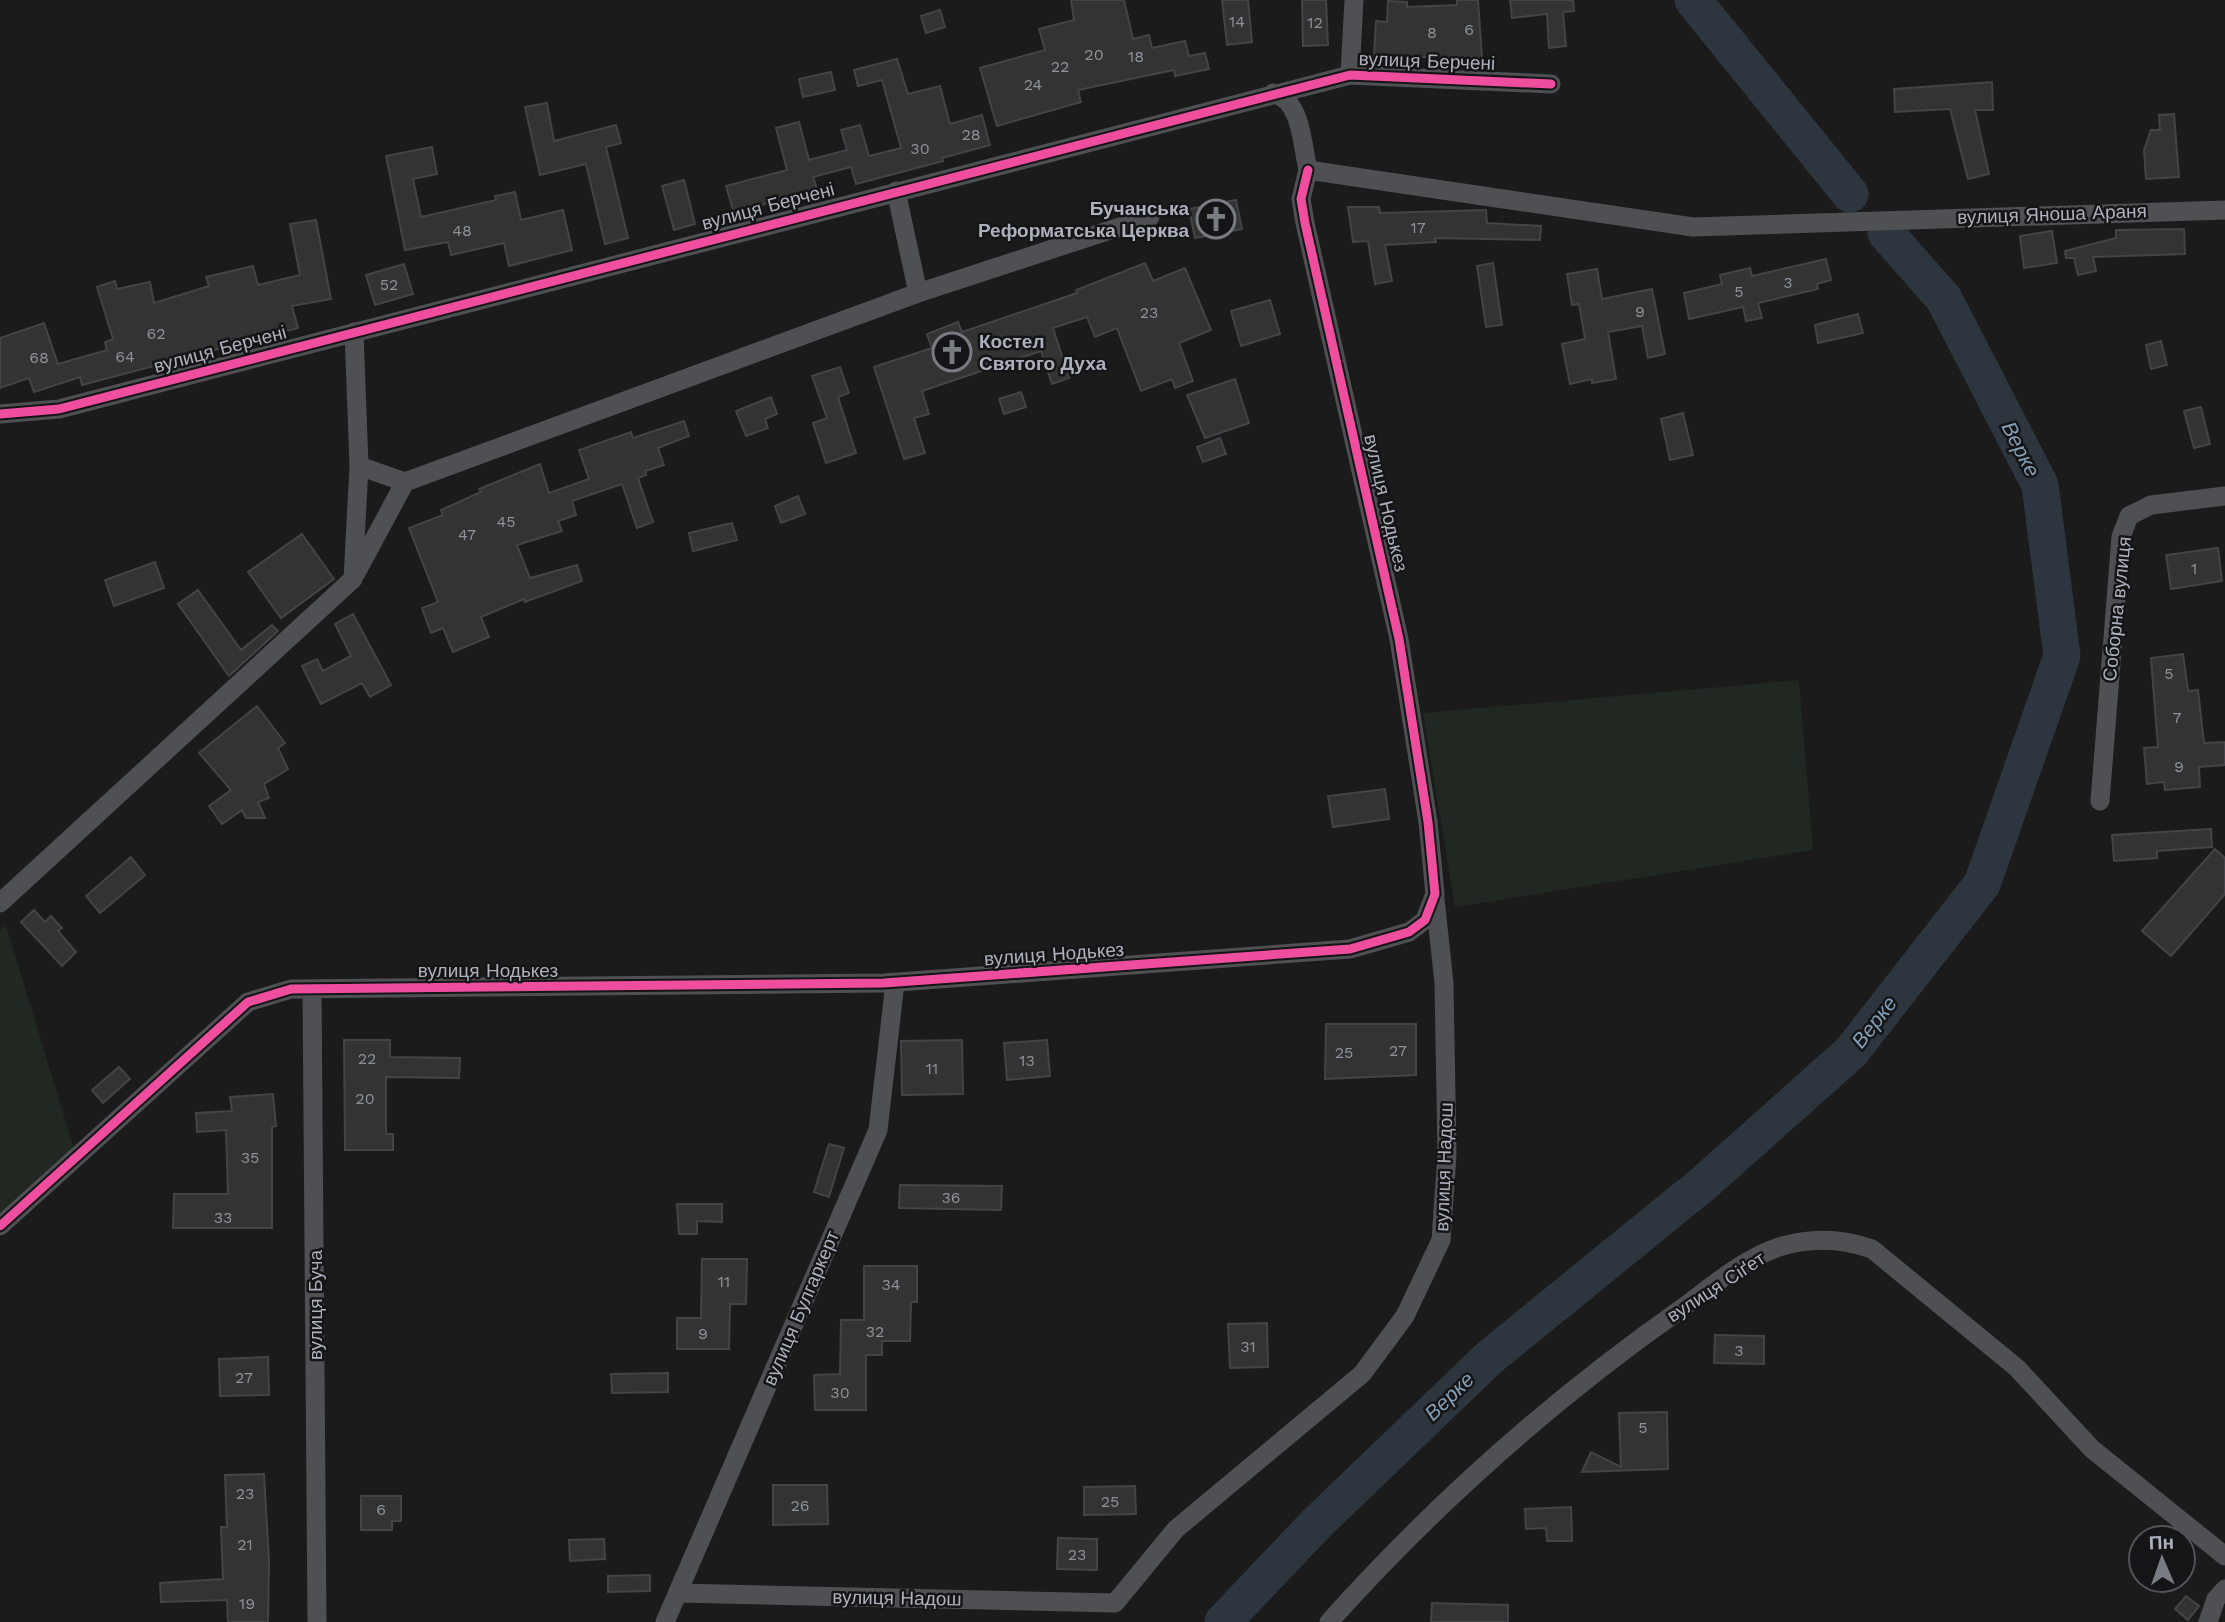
<svg xmlns="http://www.w3.org/2000/svg" width="2225" height="1622" viewBox="0 0 2225 1622" font-family="'Work Sans',sans-serif">
<style>
.green{fill:#212822}
.lines{fill:none;stroke-linecap:round;stroke-linejoin:round}
.river{stroke:#2d363e;stroke-width:37}
.building{fill:#333;stroke:#434447;stroke-width:2}
.street{stroke:#4f5054;stroke-width:19}
.cycleway-casing{stroke:#151517;stroke-width:13}
.cycleway{stroke:#ef4d9e;stroke-width:9}
.labels{text-anchor:middle;dominant-baseline:central;stroke-width:5;stroke-linejoin:round;paint-order:stroke}
.number-label{font-size:16px;fill:#8e929a}
.street-label{font-size:19px;fill:#adb1bc;stroke:#151517}
.poi-label{font-size:19px;font-weight:bold;fill:#adb1bc;stroke:#151517;text-anchor:end}
.water-label{font-size:21px;font-style:italic;fill:#849eb6;stroke:#151517}
</style>
<rect width="100%" height="100%" fill="#1b1b1b"/>
<path class="green" d="M 1799,680 L 1813,850 L 1455,907 L 1423,713 Z
M 6,925 L 74,1149 L 0,1216 L 0,930 Z"/>
<g class="lines">
<path class="river" d="M 1693,0 L 1850,194
M 1223,1622 L 1317,1523 L 1490,1357 L 1704,1183 L 1851,1052 L 1982,884 L 2062,656 L 2040,485 L 1944,299 L 1886,233"/>
</g>
<path class="building" d="M 1071,0 L 1124,0 L 1133,39 L 1149,35 L 1152,48 L 1185,41 L 1189,56 L 1205,53 L 1209,69 L 1175,76 L 1174,70 L 1078,90 L 1081,102 L 997,126 L 980,68 L 1045,50 L 1039,29 L 1074,20 Z
M 1222,0 L 1248,0 L 1252,42 L 1227,45 Z
M 1302,0 L 1326,0 L 1328,45 L 1303,46 Z
M 1457,0 L 1478,0 L 1482,58 L 1374,56 L 1376,21 L 1387,22 L 1388,1 L 1407,2 L 1407,7 L 1457,5 Z
M 1510,0 L 1573,0 L 1574,11 L 1563,12 L 1566,46 L 1549,48 L 1547,14 L 1512,18 Z
M 940,10 L 945,27 L 926,33 L 921,16 Z
M 897,59 L 908,94 L 940,86 L 950,124 L 982,115 L 990,145 L 942,158 L 943,161 L 856,184 L 851,167 L 813,177 L 817,189 L 734,213 L 726,186 L 787,170 L 776,128 L 799,122 L 809,160 L 847,150 L 841,130 L 860,125 L 869,156 L 901,148 L 882,80 L 858,86 L 854,70 Z
M 831,72 L 835,90 L 803,97 L 799,79 Z
M 1992,82 L 1993,110 L 1975,110 L 1989,174 L 1968,179 L 1950,109 L 1895,112 L 1894,89 Z
M 547,103 L 554,141 L 616,125 L 621,143 L 606,147 L 628,238 L 605,244 L 586,164 L 540,175 L 525,107 Z
M 2174,114 L 2179,177 L 2146,179 L 2144,150 L 2151,130 L 2160,130 L 2159,115 Z
M 432,147 L 437,174 L 413,179 L 421,217 L 496,200 L 495,196 L 515,192 L 521,220 L 563,210 L 572,250 L 509,266 L 504,243 L 451,255 L 448,242 L 405,250 L 386,156 Z
M 684,180 L 695,224 L 674,230 L 662,186 Z
M 1236,200 L 1242,229 L 1195,238 L 1189,209 Z
M 1348,207 L 1379,207 L 1380,213 L 1486,210 L 1487,223 L 1541,226 L 1540,240 L 1435,238 L 1436,242 L 1385,245 L 1392,281 L 1375,284 L 1368,241 L 1353,242 Z
M 316,220 L 331,299 L 292,306 L 298,328 L 82,385 L 80,377 L 34,392 L 29,378 L 0,388 L 0,338 L 44,323 L 58,364 L 107,350 L 105,342 L 113,339 L 97,287 L 115,281 L 117,289 L 150,282 L 154,303 L 209,286 L 206,277 L 253,266 L 258,285 L 300,275 L 290,224 Z
M 2184,229 L 2185,254 L 2093,257 L 2096,271 L 2078,275 L 2074,258 L 2066,258 L 2065,251 L 2116,238 L 2116,230 Z
M 2052,231 L 2057,263 L 2024,268 L 2020,236 Z
M 1826,259 L 1831,280 L 1817,284 L 1818,289 L 1758,303 L 1762,318 L 1746,321 L 1743,307 L 1689,319 L 1684,293 L 1722,284 L 1720,275 L 1750,268 L 1752,276 Z
M 1145,263 L 1153,281 L 1185,268 L 1211,330 L 1179,343 L 1193,381 L 1175,388 L 1172,379 L 1141,391 L 1117,328 L 1095,337 L 1087,317 L 1053,328 L 1069,378 L 1052,384 L 1041,351 L 922,391 L 929,414 L 914,418 L 925,453 L 904,459 L 874,367 L 932,348 L 927,334 L 958,322 L 962,332 L 1077,293 L 1076,290 Z
M 1493,263 L 1502,325 L 1486,327 L 1477,266 Z
M 404,264 L 413,294 L 375,305 L 366,275 Z
M 1597,269 L 1602,299 L 1652,289 L 1665,354 L 1648,358 L 1642,326 L 1608,332 L 1616,379 L 1592,383 L 1592,379 L 1570,384 L 1562,344 L 1585,339 L 1579,304 L 1572,305 L 1567,274 Z
M 1270,300 L 1280,334 L 1241,346 L 1231,311 Z
M 1858,314 L 1863,333 L 1818,343 L 1815,325 Z
M 2161,341 L 2167,365 L 2151,369 L 2146,345 Z
M 840,367 L 849,393 L 838,397 L 856,453 L 826,463 L 813,423 L 827,418 L 812,376 Z
M 1235,379 L 1249,423 L 1205,438 L 1187,395 Z
M 1021,392 L 1026,407 L 1004,414 L 999,399 Z
M 771,397 L 777,414 L 765,419 L 768,428 L 746,436 L 736,411 Z
M 2201,407 L 2210,444 L 2194,448 L 2184,411 Z
M 1683,413 L 1693,455 L 1670,460 L 1661,419 Z
M 684,421 L 689,436 L 658,448 L 664,465 L 645,471 L 646,475 L 638,478 L 653,522 L 637,528 L 622,484 L 572,501 L 576,515 L 558,521 L 562,531 L 517,545 L 530,578 L 577,565 L 582,581 L 525,602 L 524,599 L 481,617 L 489,637 L 453,652 L 443,628 L 431,633 L 422,608 L 438,602 L 409,528 L 443,515 L 441,510 L 481,492 L 479,489 L 540,464 L 549,493 L 589,479 L 579,450 L 631,432 L 633,438 Z
M 1220,438 L 1226,454 L 1203,462 L 1197,447 Z
M 798,496 L 805,514 L 781,523 L 775,506 Z
M 732,523 L 737,540 L 693,551 L 689,533 Z
M 302,534 L 334,579 L 281,618 L 248,572 Z
M 2218,548 L 2222,581 L 2171,589 L 2166,555 Z
M 155,562 L 164,588 L 114,606 L 105,580 Z
M 198,590 L 241,650 L 272,625 L 278,631 L 229,676 L 178,604 Z
M 353,614 L 391,685 L 370,697 L 362,683 L 321,704 L 302,666 L 317,659 L 323,671 L 351,656 L 335,624 Z
M 2183,654 L 2188,691 L 2198,690 L 2204,743 L 2225,742 L 2225,765 L 2199,767 L 2200,787 L 2165,790 L 2164,782 L 2147,784 L 2144,748 L 2158,747 L 2151,658 Z
M 257,706 L 285,743 L 278,748 L 288,769 L 264,784 L 269,798 L 258,802 L 265,818 L 246,818 L 242,810 L 222,824 L 209,806 L 231,790 L 199,753 Z
M 1385,789 L 1389,819 L 1333,827 L 1328,796 Z
M 2211,829 L 2212,847 L 2157,851 L 2157,858 L 2114,861 L 2112,835 Z
M 2215,849 L 2225,858 L 2225,894 L 2171,956 L 2142,931 Z
M 131,857 L 145,875 L 100,913 L 86,896 Z
M 34,910 L 45,922 L 51,916 L 62,928 L 58,931 L 76,952 L 62,966 L 21,922 Z
M 1326,1024 L 1416,1024 L 1416,1075 L 1325,1079 Z
M 344,1040 L 390,1040 L 390,1057 L 460,1058 L 459,1078 L 386,1077 L 386,1134 L 393,1134 L 393,1150 L 345,1150 Z
M 962,1040 L 963,1094 L 902,1095 L 901,1041 Z
M 1047,1040 L 1050,1076 L 1007,1080 L 1004,1043 Z
M 119,1067 L 130,1079 L 103,1103 L 92,1090 Z
M 273,1094 L 276,1126 L 272,1127 L 272,1228 L 173,1228 L 174,1194 L 228,1194 L 226,1130 L 197,1132 L 196,1113 L 232,1111 L 230,1097 Z
M 829,1144 L 844,1148 L 829,1197 L 814,1192 Z
M 900,1185 L 1002,1186 L 1001,1210 L 899,1208 Z
M 677,1204 L 722,1204 L 722,1222 L 697,1221 L 697,1234 L 679,1234 Z
M 702,1259 L 747,1259 L 746,1304 L 730,1304 L 729,1349 L 677,1349 L 677,1318 L 701,1318 Z
M 864,1266 L 917,1266 L 917,1302 L 911,1302 L 910,1341 L 882,1341 L 882,1355 L 866,1355 L 866,1410 L 815,1410 L 814,1375 L 840,1374 L 841,1320 L 864,1320 Z
M 1267,1323 L 1268,1367 L 1230,1368 L 1228,1324 Z
M 1715,1335 L 1764,1336 L 1764,1364 L 1714,1363 Z
M 268,1357 L 269,1395 L 220,1396 L 219,1359 Z
M 668,1373 L 668,1392 L 612,1393 L 611,1374 Z
M 1667,1412 L 1668,1469 L 1582,1472 L 1591,1452 L 1621,1467 L 1619,1413 Z
M 264,1474 L 269,1560 L 268,1622 L 228,1622 L 227,1600 L 161,1602 L 160,1583 L 223,1579 L 221,1527 L 227,1527 L 225,1475 Z
M 773,1485 L 827,1485 L 828,1524 L 773,1525 Z
M 1135,1486 L 1136,1514 L 1084,1515 L 1084,1487 Z
M 361,1496 L 401,1496 L 401,1521 L 392,1521 L 392,1530 L 361,1530 Z
M 1571,1507 L 1572,1541 L 1547,1541 L 1546,1528 L 1526,1529 L 1525,1509 Z
M 1058,1538 L 1097,1539 L 1097,1570 L 1057,1569 Z
M 604,1539 L 605,1559 L 570,1561 L 569,1540 Z
M 650,1575 L 650,1591 L 608,1592 L 608,1576 Z
M 2186,1596 L 2199,1606 L 2188,1620 L 2175,1609 Z
M 1432,1603 L 1508,1605 L 1508,1622 L 1431,1622 Z"/>
<g class="lines">
<path class="street" d="M 1350,75 L 1354,0
M 1273,93 C 1302,100 1302,145 1308,170 L 1693,227 L 2225,210
M 918,293 L 1150,217
M 0,414 L 59,409 L 1350,75 L 1551,84
M 359,466 L 405,482 L 918,293 L 896,191
M 356,573 L 405,482
M 2100,801 L 2121,537 L 2129,516 L 2151,505 L 2225,496
M 0,903 L 353,579 L 359,466 L 354,332
M 312,989 L 317,1622
M 0,1226 L 248,1002 L 291,989 L 884,983 L 1350,949 L 1409,932 L 1425,920 L 1435,894 L 1428,822 L 1399,639 L 1305,223 L 1301,199 L 1308,170
M 679,1593 L 1115,1603 L 1176,1529 L 1362,1374 L 1405,1316 L 1441,1240 L 1447,1155 L 1444,983 L 1435,899
M 665,1622 L 878,1130 L 895,983
M 1329,1622 C 1433,1506 1553,1399 1681,1309 C 1711,1287 1743,1259 1779,1247 C 1811,1237 1841,1238 1872,1249 L 2017,1368 L 2092,1449 L 2225,1556
M 2208,1622 L 2216,1599 L 2225,1589"/>
<defs>
<path id="cycleway" d="M 0,414 L 59,409 L 1350,75 L 1551,84
M 0,1226 L 248,1002 L 291,989 L 884,983 L 1350,949 L 1409,932 L 1425,920 L 1435,894 L 1428,822 L 1399,639 L 1305,223 L 1301,199 L 1308,170"/>
</defs>
<use href="#cycleway" class="cycleway-casing"/>
<use href="#cycleway" class="cycleway"/>
</g>
<defs>
<symbol id="church-ring" viewBox="-11 -11 22 22"><circle r="9.5" fill="#151517" stroke="#7a7c84" stroke-width="1.5"/><path d="M-1.2-6h2.4v3.5h3.3v2.4h-3.3V6h-2.4V-.1h-3.3v-2.4h3.3Z" fill="#7a7c84"/></symbol>
</defs>
<g fill-rule="evenodd">
<use href="#church-ring" x="1194" y="197" width="44" height="44"/>
<use href="#church-ring" x="930" y="330" width="44" height="44"/>
</g>
<g class="labels">
<g class="number-label">
<text x="1237" y="21">14</text>
<text x="1315" y="22">12</text>
<text x="1469" y="29">6</text>
<text x="1432" y="32">8</text>
<text x="1094" y="54">20</text>
<text x="1136" y="56">18</text>
<text x="1060" y="66">22</text>
<text x="1033" y="84">24</text>
<text x="971" y="134">28</text>
<text x="920" y="148">30</text>
<text x="1418" y="227">17</text>
<text x="462" y="230">48</text>
<text x="1788" y="282">3</text>
<text x="389" y="284">52</text>
<text x="1739" y="291">5</text>
<text x="1640" y="311">9</text>
<text x="1149" y="312">23</text>
<text x="156" y="333">62</text>
<text x="125" y="356">64</text>
<text x="39" y="357">68</text>
<text x="506" y="521">45</text>
<text x="467" y="534">47</text>
<text x="2194" y="568">1</text>
<text x="2169" y="673">5</text>
<text x="2177" y="717">7</text>
<text x="2179" y="766">9</text>
<text x="1398" y="1050">27</text>
<text x="1344" y="1052">25</text>
<text x="367" y="1058">22</text>
<text x="1027" y="1060">13</text>
<text x="932" y="1068">11</text>
<text x="365" y="1098">20</text>
<text x="250" y="1157">35</text>
<text x="951" y="1197">36</text>
<text x="223" y="1217">33</text>
<text x="724" y="1281">11</text>
<text x="891" y="1284">34</text>
<text x="875" y="1331">32</text>
<text x="703" y="1333">9</text>
<text x="1248" y="1346">31</text>
<text x="1739" y="1350">3</text>
<text x="244" y="1377">27</text>
<text x="840" y="1392">30</text>
<text x="1643" y="1427">5</text>
<text x="245" y="1493">23</text>
<text x="1110" y="1501">25</text>
<text x="800" y="1505">26</text>
<text x="381" y="1509">6</text>
<text x="245" y="1544">21</text>
<text x="1077" y="1554">23</text>
<text x="247" y="1603">19</text>
</g>
<g class="street-label">
<text transform="translate(1427 61) rotate(2)">вулиця Берчені</text>
<text transform="translate(768 206) rotate(-15)">вулиця Берчені</text>
<text transform="translate(2052 214) rotate(-2)">вулиця Яноша Араня</text>
<text transform="translate(220 349) rotate(-15)">вулиця Берчені</text>
<text transform="translate(1386 503) rotate(77)">вулиця Нодькез</text>
<text transform="translate(2117 609) rotate(-84)">Соборна вулиця</text>
<text transform="translate(1054 954) rotate(-4)">вулиця Нодькез</text>
<text x="488" y="970">вулиця Нодькез</text>
<text transform="translate(1444 1167) rotate(-88)">вулиця Надош</text>
<text transform="translate(1716 1287) rotate(-33)">вулиця Сіґет</text>
<text transform="translate(315 1305) rotate(-90)">вулиця Буча</text>
<text transform="translate(801 1308) rotate(-67)">вулиця Булгаркерт</text>
<text transform="translate(897 1598) rotate(1)">вулиця Надош</text>
</g>
<g class="poi-label">
<text x="1189" y="208">Бучанська<tspan x="1189" dy="22">Реформатська Церква</tspan></text>
<text x="979" y="341" text-anchor="start">Костел<tspan x="979" dy="22">Святого Духа</tspan></text>
</g>
<g class="water-label">
<text transform="translate(2021 449) rotate(63)">Верке</text>
<text transform="translate(1874 1022) rotate(-52)">Верке</text>
<text transform="translate(1449 1396) rotate(-44)">Верке</text>
</g>
</g>
<g transform="translate(2162 1559) rotate(358)"><circle r="33" fill="#151517" stroke="#525359" stroke-width="2"/>
<path d="M0-5L12 26L0 18L-12 26Z" fill="#7a7c84"/>
<text y="-10" font-size="19" font-weight="bold" text-anchor="middle" fill="#adb1bc">Пн</text>
</g>
</svg>
